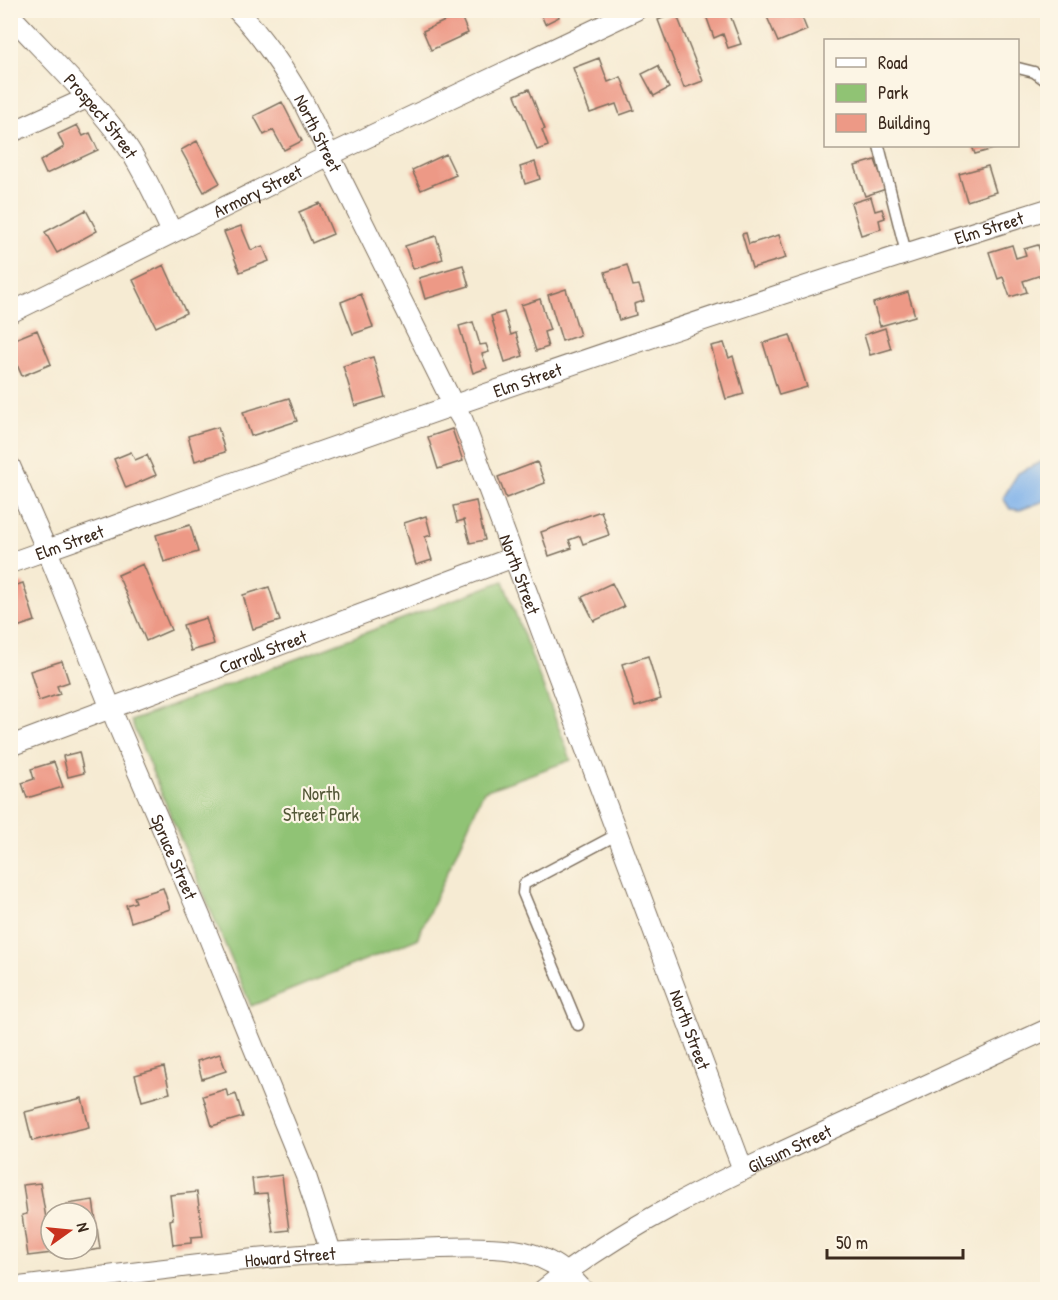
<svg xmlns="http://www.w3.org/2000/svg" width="1058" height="1300" viewBox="0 0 1058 1300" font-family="'Patrick Hand',sans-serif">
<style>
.green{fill:#90c374;stroke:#667649;stroke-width:1.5}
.water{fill:#7eb1ea;stroke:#5c6e84;stroke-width:1.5}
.building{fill:#ed9986}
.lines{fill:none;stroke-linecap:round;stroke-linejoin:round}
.service-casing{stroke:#7c6e5d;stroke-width:13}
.minor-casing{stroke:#7c6e5d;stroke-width:22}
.service{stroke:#fff;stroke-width:10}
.minor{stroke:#fff;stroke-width:20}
.labels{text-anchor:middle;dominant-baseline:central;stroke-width:4.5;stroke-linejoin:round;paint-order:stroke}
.street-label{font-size:18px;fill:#3b2a1e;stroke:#fcf5e5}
.park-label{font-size:18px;fill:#545838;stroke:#fcf5e5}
</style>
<rect width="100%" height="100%" fill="#fcf5e5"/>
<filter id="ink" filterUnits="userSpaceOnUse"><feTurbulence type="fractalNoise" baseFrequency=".0167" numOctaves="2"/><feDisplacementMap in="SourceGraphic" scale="12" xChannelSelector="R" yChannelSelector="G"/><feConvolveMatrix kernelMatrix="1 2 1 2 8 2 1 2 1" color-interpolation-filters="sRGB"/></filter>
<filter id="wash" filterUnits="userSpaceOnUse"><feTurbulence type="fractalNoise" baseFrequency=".008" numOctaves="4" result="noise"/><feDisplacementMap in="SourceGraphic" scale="24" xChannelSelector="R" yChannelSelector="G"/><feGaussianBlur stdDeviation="1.35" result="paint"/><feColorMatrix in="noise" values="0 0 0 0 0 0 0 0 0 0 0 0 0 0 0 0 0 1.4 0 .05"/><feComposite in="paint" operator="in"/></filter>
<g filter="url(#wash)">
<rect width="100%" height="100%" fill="#f6ebd3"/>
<path class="green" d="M 503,581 L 571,760 L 484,791 L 417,939 L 251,1006 L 131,721 Z"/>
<path class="water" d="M 1047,459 L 1047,500 L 1020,510 L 1010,509 L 1003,498 L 1018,473 Z"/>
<g id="blocks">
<path class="building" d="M 539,10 L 556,10 L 559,17 L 545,24 Z
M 704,10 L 731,10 L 733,14 L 730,15 L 741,44 L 728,48 L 723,34 L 714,38 Z
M 764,10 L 799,10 L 807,30 L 778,42 Z
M 676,13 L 703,81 L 684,88 L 658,20 Z
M 460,14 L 468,33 L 431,50 L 423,31 Z
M 599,58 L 608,82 L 621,77 L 634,110 L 620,115 L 616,104 L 590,113 L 573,68 Z
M 658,66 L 669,88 L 654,96 L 642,74 Z
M 529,89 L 545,129 L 542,130 L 548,146 L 537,150 L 515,95 Z
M 282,102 L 302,141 L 284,150 L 273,130 L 264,135 L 254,116 Z
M 77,125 L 83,136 L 90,133 L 98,150 L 46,174 L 40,161 L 64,147 L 58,134 Z
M 197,141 L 220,183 L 204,192 L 181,150 Z
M 972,146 L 996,146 L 997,148 L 975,154 Z
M 446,154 L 456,175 L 421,190 L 412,170 Z
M 875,160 L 886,189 L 865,196 L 855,166 Z
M 535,162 L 540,179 L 525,184 L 520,167 Z
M 988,166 L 996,192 L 967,201 L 959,174 Z
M 871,197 L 875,211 L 882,209 L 885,218 L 879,220 L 881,229 L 861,235 L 851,203 Z
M 320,203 L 333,234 L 312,243 L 299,212 Z
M 86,210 L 97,231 L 57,253 L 45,232 Z
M 241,226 L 251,250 L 263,246 L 269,261 L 240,272 L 224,232 Z
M 746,233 L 749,244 L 779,235 L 786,258 L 752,268 L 742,234 Z
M 436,236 L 443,259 L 413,269 L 405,246 Z
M 1012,245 L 1016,258 L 1026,255 L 1024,249 L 1038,245 L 1047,273 L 1023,281 L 1027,292 L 1010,297 L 1003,277 L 998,279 L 989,252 Z
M 164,265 L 186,313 L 156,327 L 133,280 Z
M 463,265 L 469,286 L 425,299 L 419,278 Z
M 627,265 L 633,286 L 639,285 L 644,301 L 634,304 L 636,315 L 619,320 L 605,272 Z
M 566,289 L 580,335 L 562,341 L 548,295 Z
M 908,292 L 915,316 L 880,326 L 873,303 Z
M 361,294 L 373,327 L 353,334 L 341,302 Z
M 540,299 L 550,330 L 544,332 L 548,347 L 536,351 L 521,305 Z
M 504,312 L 511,335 L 516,333 L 523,356 L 505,362 L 491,316 Z
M 473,322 L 480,345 L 486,344 L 489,352 L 482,354 L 487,368 L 473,373 L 459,326 Z
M 885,328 L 891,349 L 870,355 L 864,335 Z
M 37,330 L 51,364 L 22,376 L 10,349 L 10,341 Z
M 790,335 L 807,387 L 779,395 L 763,343 Z
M 724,343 L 729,358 L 733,356 L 744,394 L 726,399 L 711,346 Z
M 373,357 L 385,397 L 355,406 L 343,366 Z
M 289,398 L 297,421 L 251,436 L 243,412 Z
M 218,427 L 225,452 L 195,461 L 188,436 Z
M 452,429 L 463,461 L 438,469 L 428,437 Z
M 131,452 L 135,460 L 147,455 L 156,475 L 126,488 L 114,459 Z
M 537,462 L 545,483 L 506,498 L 498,477 Z
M 476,501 L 485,540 L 470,543 L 464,520 L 457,522 L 453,506 Z
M 601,511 L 609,535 L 583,544 L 580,536 L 569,540 L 572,548 L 549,556 L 541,532 Z
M 426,516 L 431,535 L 425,537 L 432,560 L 416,565 L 404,523 Z
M 190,525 L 198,552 L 164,562 L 156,535 Z
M 143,564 L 171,630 L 146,641 L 118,575 Z
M 23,583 L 35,621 L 14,628 L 10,614 L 10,611 L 14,610 L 10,596 L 10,587 Z
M 612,583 L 624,607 L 594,621 L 582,597 Z
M 269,587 L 280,621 L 253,629 L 243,595 Z
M 206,618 L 214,644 L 191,651 L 183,625 Z
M 648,656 L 661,699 L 635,707 L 622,664 Z
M 62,661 L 69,682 L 57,686 L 60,694 L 39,701 L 30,671 Z
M 79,752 L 84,773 L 68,777 L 63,756 Z
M 54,762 L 63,787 L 27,798 L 22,783 L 34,779 L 31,769 Z
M 163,888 L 170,909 L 131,922 L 126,905 L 136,902 L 134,897 Z
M 220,1054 L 226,1071 L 202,1079 L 197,1061 Z
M 164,1067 L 170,1093 L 142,1101 L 135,1075 Z
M 226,1089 L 228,1097 L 236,1094 L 243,1117 L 212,1126 L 203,1096 Z
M 82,1098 L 89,1127 L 32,1141 L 25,1112 Z
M 282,1175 L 289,1230 L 273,1232 L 267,1193 L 254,1194 L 252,1179 Z
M 40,1183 L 52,1253 L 28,1256 L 22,1215 L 27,1214 L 23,1185 Z
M 197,1192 L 203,1236 L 191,1237 L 191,1243 L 173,1245 L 170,1220 L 173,1219 L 170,1195 Z
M 93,1200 L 100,1249 L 74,1253 L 74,1249 L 87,1249 L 87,1213 L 69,1213 L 67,1204 Z"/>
</g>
</g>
<g filter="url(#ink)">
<use href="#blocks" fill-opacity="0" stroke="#7c6e5d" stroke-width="1.5"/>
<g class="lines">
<defs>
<path id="service" d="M 1018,68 L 1034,72 L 1048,82
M 879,146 L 906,253
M 578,1025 L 523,893 L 524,884 L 618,834"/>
<g id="minor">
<path id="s1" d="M 237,10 C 263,38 283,67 302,100 L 454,406 L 463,421 L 743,1170"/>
<path id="s2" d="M 10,15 C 50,58 93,99 127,146 C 145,173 158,203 172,232"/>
<path d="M 10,133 L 87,98"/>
<path id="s3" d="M 10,313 L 330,155 L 636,10"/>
<path id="s4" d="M 10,466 L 51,560 L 116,721 L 200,916 L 306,1176 L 331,1252"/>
<path id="s5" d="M 10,563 C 90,535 169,506 249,477 C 514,383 779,292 1048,209"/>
<path id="s6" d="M 10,746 L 514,557"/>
<path id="s7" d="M 10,1288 C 137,1273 263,1254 391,1250 C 430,1249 475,1245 514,1250 C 543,1254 565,1269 583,1290"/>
<path id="s8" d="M 543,1290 C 625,1225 722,1179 816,1136 C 893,1100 971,1065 1048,1029"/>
</g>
</defs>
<use href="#service" class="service-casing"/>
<use href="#minor" class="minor-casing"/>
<use href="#service" class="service"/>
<use href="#minor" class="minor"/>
</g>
</g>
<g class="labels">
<g class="street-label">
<text stroke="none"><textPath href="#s2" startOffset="136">Prospect Street</textPath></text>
<text stroke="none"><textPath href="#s1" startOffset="148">North Street</textPath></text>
<text stroke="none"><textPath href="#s3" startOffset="276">Armory Street</textPath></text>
<text stroke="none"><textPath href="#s5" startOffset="1035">Elm Street</textPath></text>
<text stroke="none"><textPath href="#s5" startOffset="549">Elm Street</textPath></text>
<text stroke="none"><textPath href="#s5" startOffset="63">Elm Street</textPath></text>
<text stroke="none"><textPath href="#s1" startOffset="634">North Street</textPath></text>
<text stroke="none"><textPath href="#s6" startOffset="270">Carroll Street</textPath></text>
<text stroke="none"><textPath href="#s4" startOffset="424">Spruce Street</textPath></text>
<text stroke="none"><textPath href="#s1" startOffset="1120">North Street</textPath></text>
<text stroke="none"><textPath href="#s8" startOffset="285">Gilsum Street</textPath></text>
<text stroke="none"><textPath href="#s7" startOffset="282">Howard Street</textPath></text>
</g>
<g class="park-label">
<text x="321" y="793">North<tspan x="321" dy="21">Street Park</tspan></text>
</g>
</g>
<rect width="1058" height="1300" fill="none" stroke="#fcf5e5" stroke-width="36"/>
<rect x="824" y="39" width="195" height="108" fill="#fcf5e5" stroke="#afa495" stroke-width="1.5"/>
<rect x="836" y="58" width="30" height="9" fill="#ffffff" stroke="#afa495" stroke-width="1.5"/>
<text x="878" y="69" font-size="18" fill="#3b2a1e">Road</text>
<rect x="836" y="84" width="30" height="18" fill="#90c374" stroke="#afa495" stroke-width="1.5"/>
<text x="878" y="99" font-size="18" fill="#3b2a1e">Park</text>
<rect x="836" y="114" width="30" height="18" fill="#ed9986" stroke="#afa495" stroke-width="1.5"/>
<text x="878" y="129" font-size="18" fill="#3b2a1e">Building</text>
<g transform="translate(69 1231) rotate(75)"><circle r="28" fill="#fcf5e5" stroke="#afa495" stroke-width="1.5"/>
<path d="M0-4.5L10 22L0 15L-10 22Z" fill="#c8321e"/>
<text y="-9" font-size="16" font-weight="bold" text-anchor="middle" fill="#3b2a1e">N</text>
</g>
<path d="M827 1249v9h136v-9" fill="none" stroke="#3b2a1e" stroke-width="3"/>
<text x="836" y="1249" font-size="18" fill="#3b2a1e" stroke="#fcf5e5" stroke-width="4.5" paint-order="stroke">50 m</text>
</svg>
